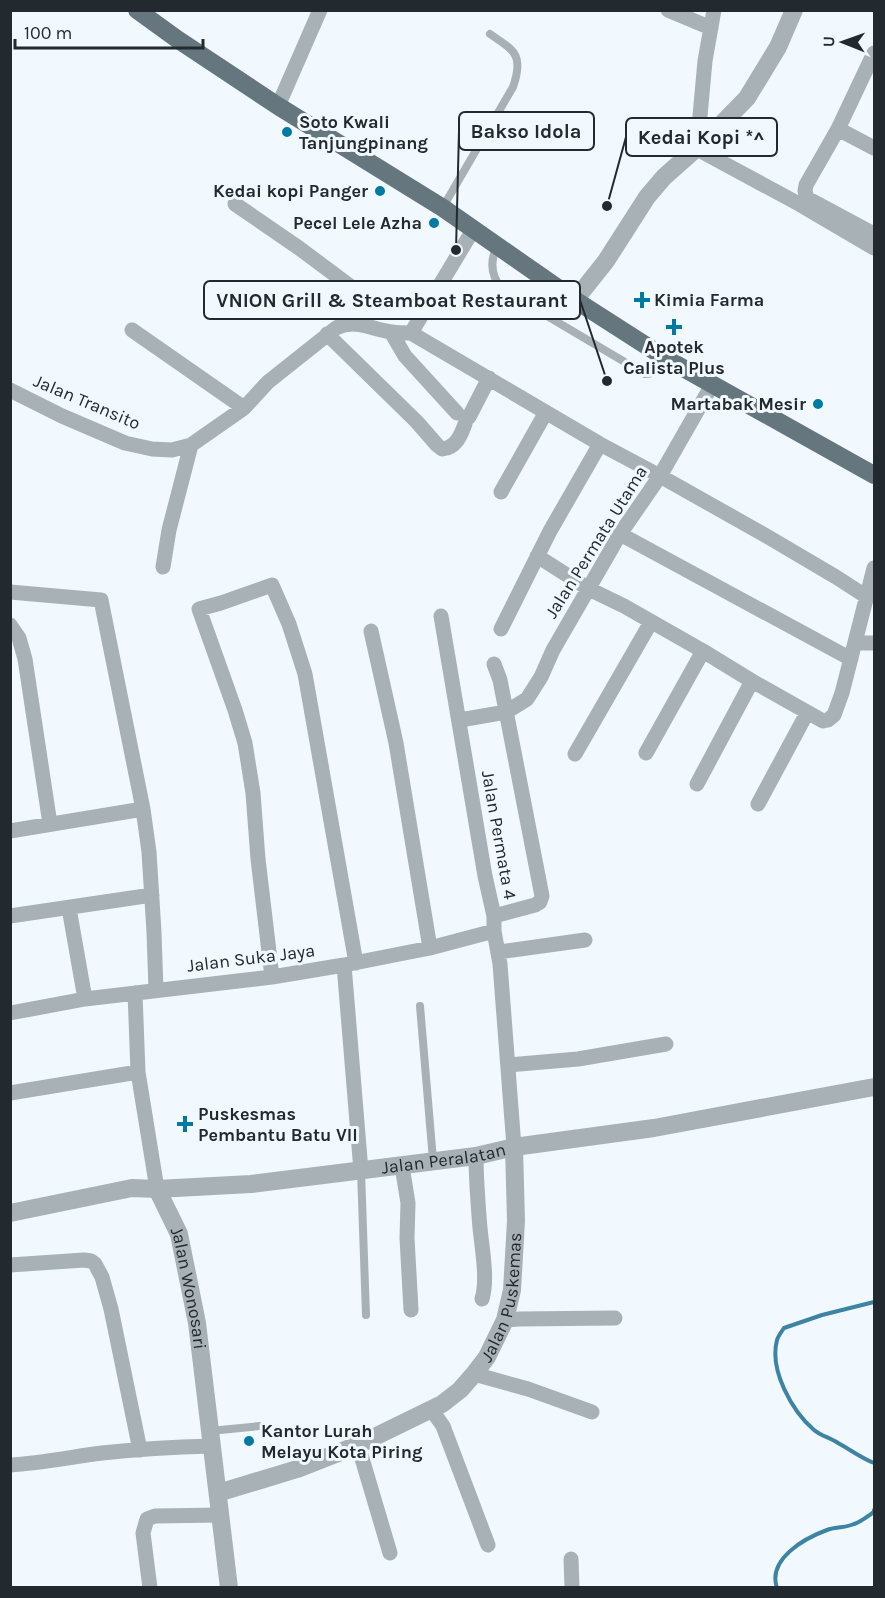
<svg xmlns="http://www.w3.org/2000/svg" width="885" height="1598" viewBox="0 0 885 1598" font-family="Karla,sans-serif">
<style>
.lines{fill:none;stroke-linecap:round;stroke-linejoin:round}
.stream{stroke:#3d84a4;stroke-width:4}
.service{stroke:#a8b1b6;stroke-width:8}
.minor{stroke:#a8b1b6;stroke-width:15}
.tertiary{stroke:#a8b1b6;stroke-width:18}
.primary{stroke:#66767f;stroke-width:18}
.poi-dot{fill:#017aa2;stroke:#f1f9fe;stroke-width:2}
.labels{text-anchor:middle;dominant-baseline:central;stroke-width:6;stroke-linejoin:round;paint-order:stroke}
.poi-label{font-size:18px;font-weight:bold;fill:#222a2f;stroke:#f1f9fe;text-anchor:start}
.street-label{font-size:18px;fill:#222a2f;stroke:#f1f9fe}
.leader{fill:none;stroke:#222a2f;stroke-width:2}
.callout-dot{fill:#222a2f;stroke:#f1f9fe;stroke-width:2}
.callout{fill:#f1f9fe;stroke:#222a2f;stroke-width:2}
.callout-label{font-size:20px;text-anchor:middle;font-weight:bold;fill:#222a2f}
</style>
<rect width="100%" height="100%" fill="#f1f9fe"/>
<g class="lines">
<path class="stream" d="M 874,1302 L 822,1315 L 784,1328 C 782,1331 778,1336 777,1340 C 769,1370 792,1411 814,1430 C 821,1436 831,1438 838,1443 C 851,1450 861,1458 874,1463
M 777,1588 C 767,1559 805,1538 827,1530 C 835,1527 845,1528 854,1524 C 861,1522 868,1516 874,1512 L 874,1510"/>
<path class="service" d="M 443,207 L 513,87 C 524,55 515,51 490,34
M 497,246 C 489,263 491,277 503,290 L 645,374 C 657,374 660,368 667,359
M 420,1006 L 433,1160
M 361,1171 L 366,1315
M 210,1431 L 260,1426"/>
<path class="minor" d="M 668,10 L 711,28
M 714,10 L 705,61 L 697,149 L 799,204 L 874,248
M 874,53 L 838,129 L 806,185 L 805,191 L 807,198 L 874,234
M 278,106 L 320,10
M 838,129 L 874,148
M 235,204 L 299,248 L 350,286 L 352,291 L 345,309 L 345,323
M 132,330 L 244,408
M 391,332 L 405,356 L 457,413
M 411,333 L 600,444 L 660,476 L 763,534 L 836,577 L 867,597
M 327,334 L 417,422 L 437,445 L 442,449 C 456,448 461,435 465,424
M 10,390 L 62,416 L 125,443 L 152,449 L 172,450 L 191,445 L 244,408 L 268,382 L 336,328 C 357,318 372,330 392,332 C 398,333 405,333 411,333 L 473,230
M 469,417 L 489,378
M 501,492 L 546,412
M 620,534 L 851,659
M 537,556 L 589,589 L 624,606 L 703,651 L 752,681 L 823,721 L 828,720 L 834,715 L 842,693 L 874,568
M 163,567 L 169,530 L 191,445
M 10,592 L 101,600 L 143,809 L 149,852 L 154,932 L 156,990
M 441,616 L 485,876 L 494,916 L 494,931 L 500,964 L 514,1147
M 10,625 L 19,638 L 25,659 L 50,824
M 501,629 L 550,531 L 600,444
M 371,631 L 396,743 L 430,948
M 855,643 L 874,643
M 494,664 L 500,680 L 542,896 L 540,902 L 535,905 L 494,916
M 460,720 L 506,712 L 527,699 L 541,677 L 553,650 L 620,534 L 660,476 L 712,385
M 646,753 L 703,651
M 575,754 L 651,622
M 697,784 L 752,681
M 758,804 L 807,713
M 10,831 L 143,809
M 69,908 L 85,999
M 10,916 L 152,895
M 499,952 L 585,940
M 344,965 L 361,1171
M 272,977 L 258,859 L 253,793 L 245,743 L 235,710 L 199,609 L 221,603 L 272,585 L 289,624 L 305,674 L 356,963
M 135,993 L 138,1072 L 157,1189
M 10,1013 L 85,999 L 272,977 L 344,965 L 430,948 L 494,931
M 508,1065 L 578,1059 L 666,1044
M 10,1093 L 138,1072
M 476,1156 C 476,1180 478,1204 480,1228 C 482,1249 488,1279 482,1299
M 402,1166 L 408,1203 L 407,1238 L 411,1310
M 10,1265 L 84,1260 L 91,1261 L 95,1264 L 102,1277 L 111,1309 L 140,1450
M 505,1320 L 520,1319 L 615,1318
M 474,1374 L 528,1389 L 592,1412
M 431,1409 L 443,1426 L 488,1545
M 358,1445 L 390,1553
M 10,1465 C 41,1463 71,1457 102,1453 C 139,1449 175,1447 212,1446
M 571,1559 L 572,1588
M 150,1588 L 143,1533 L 147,1519 L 155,1516 L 221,1515"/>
<g class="tertiary">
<path d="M 575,300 L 606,261 L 647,197 L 664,177 L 708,138 L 747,98 L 778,47 L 794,10"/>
<path id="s1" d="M 157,1189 L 179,1234 L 197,1323 L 229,1588"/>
<path id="s2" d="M 10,1213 L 132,1188 L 157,1189 L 251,1184 L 476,1156 L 514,1147 L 654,1128 L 874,1087"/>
<path id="s3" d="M 218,1493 L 297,1469 L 358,1445 L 442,1404 L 460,1390 L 474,1374 L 487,1357 L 505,1320 L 512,1290 L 516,1221 L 514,1147"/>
</g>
<path class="primary" d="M 137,10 L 177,39 L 278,106 L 443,208 L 575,300 L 667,359 L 874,475"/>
</g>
<g class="poi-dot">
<circle cx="287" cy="132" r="6"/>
<circle cx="380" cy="191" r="6"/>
<circle cx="434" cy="223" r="6"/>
<path d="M639 291h6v6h6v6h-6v6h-6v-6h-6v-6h6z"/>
<path d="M671 318h6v6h6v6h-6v6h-6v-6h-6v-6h6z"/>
<circle cx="818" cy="404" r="6"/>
<path d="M182 1115h6v6h6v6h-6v6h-6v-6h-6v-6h6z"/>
<circle cx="249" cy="1441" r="6"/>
</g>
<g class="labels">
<g class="poi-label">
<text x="299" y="122">Soto Kwali<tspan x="299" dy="21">Tanjungpinang</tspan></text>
<text x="368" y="191" text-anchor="end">Kedai kopi Panger</text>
<text x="422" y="223" text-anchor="end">Pecel Lele Azha</text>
<text x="654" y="300">Kimia Farma</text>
<text x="674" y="347" text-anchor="middle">Apotek<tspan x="674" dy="21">Calista Plus</tspan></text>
<text x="806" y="404" text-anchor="end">Martabak Mesir</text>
<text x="198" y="1114">Puskesmas<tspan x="198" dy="21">Pembantu Batu VII</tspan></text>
<text x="261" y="1431">Kantor Lurah<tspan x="261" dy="21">Melayu Kota Piring</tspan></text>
</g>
<g class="street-label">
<text transform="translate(87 402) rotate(23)">Jalan Transito</text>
<text transform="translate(596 542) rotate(-58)">Jalan Permata Utama</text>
<text transform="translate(499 835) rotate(80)">Jalan Permata 4</text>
<text transform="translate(251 958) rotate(-7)">Jalan Suka Jaya</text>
<text stroke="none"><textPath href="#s2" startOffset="438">Jalan Peralatan</textPath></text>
<text stroke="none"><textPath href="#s1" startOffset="105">Jalan Wonosari</textPath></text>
<text stroke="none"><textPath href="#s3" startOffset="370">Jalan Puskemas</textPath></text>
</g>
</g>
<path class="leader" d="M456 250L459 131M607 206L626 137M607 381L580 300"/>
<g class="callout-dot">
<circle cx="456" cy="250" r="6"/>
<circle cx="607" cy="206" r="6"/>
<circle cx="607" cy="381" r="6"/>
</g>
<g class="callout">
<rect x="459" y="112" width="135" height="38" rx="6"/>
<rect x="626" y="118" width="151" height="38" rx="6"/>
<rect x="204" y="281" width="376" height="38" rx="6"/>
</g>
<g class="callout-label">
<text x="526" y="138">Bakso Idola</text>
<text x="701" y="144">Kedai Kopi *^</text>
<text x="392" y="307">VNION Grill &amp; Steamboat Restaurant</text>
</g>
<rect width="885" height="1598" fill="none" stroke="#222a2f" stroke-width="24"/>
<g transform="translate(843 42) rotate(271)" stroke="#f1f9fe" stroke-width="4.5" paint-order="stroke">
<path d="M0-4.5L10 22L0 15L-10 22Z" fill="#222a2f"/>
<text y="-9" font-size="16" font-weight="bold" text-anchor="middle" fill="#222a2f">U</text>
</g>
<path d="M15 39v9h188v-9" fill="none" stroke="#222a2f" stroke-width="3"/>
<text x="24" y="39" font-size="18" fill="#222a2f" stroke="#f1f9fe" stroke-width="4.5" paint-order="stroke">100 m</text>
</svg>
